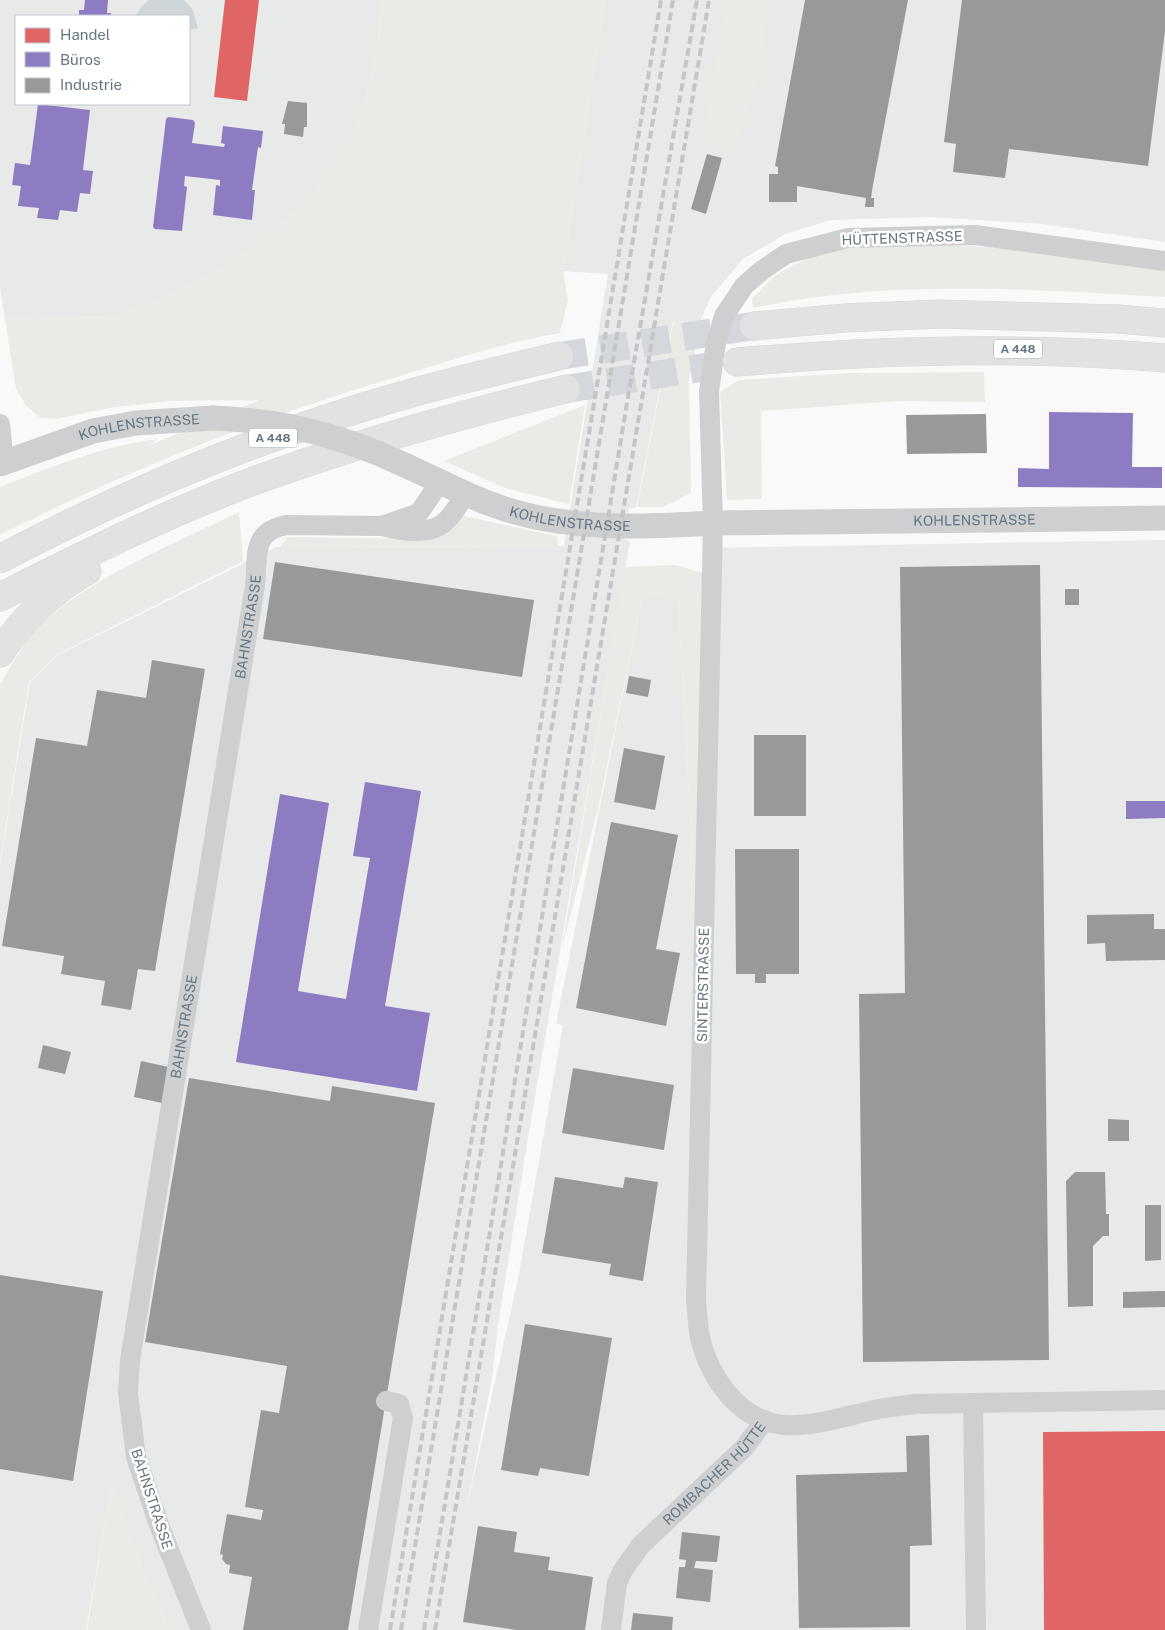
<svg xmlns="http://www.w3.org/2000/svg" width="1165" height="1630" viewBox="0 0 1165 1630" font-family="'Public Sans',sans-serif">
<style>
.built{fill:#e8e9e9;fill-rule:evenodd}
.green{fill:#e8ebe6}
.water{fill:#ced6d9}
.shops{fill:#e06666}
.offices{fill:#8e7cc3}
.industry{fill:#999}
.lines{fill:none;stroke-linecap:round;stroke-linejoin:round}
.motorway-tunnel{stroke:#d4d8dc;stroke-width:28;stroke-dasharray:28 14;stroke-linecap:butt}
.motorway-casing{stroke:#d5d6d6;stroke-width:29}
.minor{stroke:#cecfd0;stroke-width:20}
.tertiary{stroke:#cecfd0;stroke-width:25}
.motorway{stroke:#e1e2e2;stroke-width:28}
.rail{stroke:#c3c5c6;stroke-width:4;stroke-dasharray:8 4;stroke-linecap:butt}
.tertiary-bridge{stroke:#cecfd0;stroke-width:25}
.labels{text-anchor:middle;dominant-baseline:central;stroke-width:5;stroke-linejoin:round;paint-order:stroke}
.shield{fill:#fff;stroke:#939fa8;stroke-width:1}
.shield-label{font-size:12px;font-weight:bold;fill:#657683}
.street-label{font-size:14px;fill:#657683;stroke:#fff}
</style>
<rect width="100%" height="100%" fill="#f9f9f9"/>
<path class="built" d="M 0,0 L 381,0 L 378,43 L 365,102 L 349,146 L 312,196 L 251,250 L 190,286 L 116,317 L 5,319 L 0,288 ZM 16,16 L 189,16 L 189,104 L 16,104 Z
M 605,0 L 1165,0 L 1165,242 L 1042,224 L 930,217 L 831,220 L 785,234 L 743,259 L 710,298 L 700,322 L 697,342 L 673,321 L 636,508 L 629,508 L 624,539 L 630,542 L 528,1138 L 498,1325 L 492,1378 L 467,1507 L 518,1279 L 563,1026 L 556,1023 L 643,594 L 678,598 L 692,848 L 691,923 L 694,928 L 704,548 L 1165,540 L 1165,1630 L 169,1630 L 138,1559 L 112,1484 L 86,1630 L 0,1630 L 0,866 L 30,682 L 58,655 L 276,547 L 564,546 L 608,274 L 563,271 Z"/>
<path class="green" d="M 381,0 L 605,0 L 563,271 L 568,300 L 560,333 C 506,342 455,359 403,375 C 264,416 130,469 0,535 L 0,487 C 54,466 102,446 159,439 L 145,447 L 260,400 L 171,401 L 115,407 L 56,419 L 40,418 L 26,405 L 16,389 L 5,319 L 116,317 L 190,286 L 251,250 L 312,196 L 349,145 L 365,102 L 378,43 Z
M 727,0 L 770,0 L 756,89 L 730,159 L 704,133 Z
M 940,244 L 1067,253 L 1165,269 L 1165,297 C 1028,289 888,279 753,308 L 752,299 C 759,292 766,283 774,277 C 825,241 880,245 940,244 Z
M 674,320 L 697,343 L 689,379 L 691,493 L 663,507 L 637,507 Z
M 984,372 L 985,402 L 898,401 L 761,411 L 762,499 L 727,500 L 720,392 L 739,380 L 851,373 Z
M 585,405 L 569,504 L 505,488 L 444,461 Z
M 239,512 L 243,561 L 58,654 L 29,682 L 0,863 L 0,685 C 13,661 28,635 49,617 C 101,573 178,542 239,512 Z
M 463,516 L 557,536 L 558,546 L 280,547 L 288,537 L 426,539 Z
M 676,565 L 703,573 L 694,929 L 691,923 L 692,848 L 678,598 L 643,594 L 600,800 L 562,948 L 625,567 Z
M 112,1483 L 138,1559 L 169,1630 L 87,1630 Z"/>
<path class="water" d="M 149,0 L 184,0 L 193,10 L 198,29 L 189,29 L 189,16 L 136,15 L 141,7 Z"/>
<path class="shops" d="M 225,0 L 259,0 L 247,101 L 214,97 Z
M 1165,1431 L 1165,1630 L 1044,1630 L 1043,1432 Z"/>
<path class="offices" d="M 85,0 L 108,0 L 107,13 L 111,13 L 111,16 L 79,16 L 79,10 L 84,10 Z
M 38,104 L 90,110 L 83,170 L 93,171 L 90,194 L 80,193 L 77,212 L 60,210 L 58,220 L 37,218 L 39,208 L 18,206 L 21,186 L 12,185 L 15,163 L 30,165 Z
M 168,117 L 193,120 L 195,123 L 192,143 L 224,147 L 225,144 L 221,143 L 223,126 L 263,131 L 261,148 L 258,147 L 252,190 L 255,190 L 252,220 L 213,215 L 216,185 L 220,186 L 220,180 L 185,176 L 184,186 L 187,187 L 182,231 L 155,229 L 153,227 L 166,119 Z
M 1049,412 L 1133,413 L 1132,467 L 1162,467 L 1162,488 L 1018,487 L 1018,468 L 1049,469 Z
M 365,782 L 421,791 L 385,1006 L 430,1013 L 417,1091 L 236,1062 L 280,794 L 329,803 L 298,991 L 346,999 L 370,858 L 353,856 Z
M 1126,801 L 1165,801 L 1165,818 L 1126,819 Z"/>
<path class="industry" d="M 805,0 L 908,0 L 873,185 L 871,198 L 874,198 L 874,207 L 865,207 L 866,198 L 797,186 L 797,202 L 769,202 L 769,174 L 778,174 L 778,167 L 775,166 Z
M 962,0 L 1165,0 L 1165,31 L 1148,166 L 1009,149 L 1005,178 L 953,172 L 956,144 L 944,142 Z
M 288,101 L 307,103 L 307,127 L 304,127 L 303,137 L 284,134 L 285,124 L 282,124 Z
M 707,154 L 722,158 L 706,214 L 691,209 Z
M 986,414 L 987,453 L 907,454 L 906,415 Z
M 275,562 L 534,600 L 522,677 L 263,639 Z
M 1040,565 L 1049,1360 L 863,1362 L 859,994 L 905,993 L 900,567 Z
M 1065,589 L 1079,589 L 1079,605 L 1065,605 Z
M 152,660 L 205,669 L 155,971 L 138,969 L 131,1010 L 101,1005 L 105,981 L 61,974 L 64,956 L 2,946 L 36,738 L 87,746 L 97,690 L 146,698 Z
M 629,676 L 651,680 L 648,697 L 626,693 Z
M 754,735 L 806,735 L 806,816 L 754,816 Z
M 624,748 L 665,756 L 655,810 L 614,802 Z
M 611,822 L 678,835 L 656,949 L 680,953 L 666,1026 L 576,1008 Z
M 735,849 L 799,849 L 799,974 L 766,974 L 766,983 L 755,983 L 755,974 L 736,974 Z
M 1154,914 L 1154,929 L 1165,929 L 1165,960 L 1106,961 L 1105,943 L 1087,944 L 1087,915 Z
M 43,1045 L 71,1052 L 65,1074 L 38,1068 Z
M 141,1061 L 169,1067 L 162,1103 L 134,1097 Z
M 573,1068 L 674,1085 L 664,1150 L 562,1133 Z
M 189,1078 L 330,1101 L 332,1086 L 435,1103 L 348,1630 L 243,1630 L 252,1577 L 229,1573 L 230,1565 L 226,1564 L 222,1559 L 223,1555 L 220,1554 L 227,1514 L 261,1520 L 263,1510 L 245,1507 L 261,1410 L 279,1413 L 287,1366 L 145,1342 Z
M 1108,1119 L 1129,1120 L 1129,1141 L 1108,1141 Z
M 1075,1172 L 1105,1172 L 1106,1214 L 1109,1214 L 1109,1236 L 1103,1236 L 1093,1246 L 1093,1306 L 1068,1307 L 1066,1181 Z
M 555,1177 L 623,1188 L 625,1177 L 658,1182 L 643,1281 L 609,1275 L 611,1264 L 542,1253 Z
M 1145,1205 L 1161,1205 L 1161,1260 L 1145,1261 Z
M 0,1275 L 103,1291 L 73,1481 L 0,1469 Z
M 1165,1291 L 1165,1307 L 1123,1308 L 1123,1292 Z
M 525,1324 L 612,1338 L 589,1476 L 540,1468 L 538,1476 L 501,1470 Z
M 929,1435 L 932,1545 L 910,1546 L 910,1627 L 799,1628 L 796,1475 L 907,1472 L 906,1436 Z
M 478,1526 L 517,1532 L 514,1552 L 550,1557 L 548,1570 L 593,1577 L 585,1630 L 516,1630 L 463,1622 Z
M 682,1532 L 720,1536 L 717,1562 L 696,1561 L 694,1568 L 713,1570 L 710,1602 L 676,1598 L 679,1567 L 685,1567 L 686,1560 L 679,1559 Z
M 633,1613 L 673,1617 L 672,1630 L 631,1630 Z"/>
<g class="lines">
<path class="motorway-tunnel" d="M 559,356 L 754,326
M 566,389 L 737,362"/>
<defs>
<path id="motorway" d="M 754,326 L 845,318 L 939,314 L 1118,319 L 1165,323
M 737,362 C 882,350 1020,346 1165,358
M 0,559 C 123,494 254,439 387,400 C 444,383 502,370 559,356
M 0,597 C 82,556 165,514 251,482 C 354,444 459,415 566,389
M 0,653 C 23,618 50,592 87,571"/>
</defs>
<use href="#motorway" class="motorway-casing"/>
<g class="minor">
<path d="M 1165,261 L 975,235 L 848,238 L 786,254 L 761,271 L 744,286 L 724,316 L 716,343 L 709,391 L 713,523 L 696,1300 C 697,1312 698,1326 700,1338 C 710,1378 739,1421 784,1425 C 814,1427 846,1416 874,1410 C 888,1407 902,1406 915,1404 L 1165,1400"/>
<path d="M 0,424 L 4,463"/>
<path d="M 440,482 L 419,513 L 382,526 C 401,531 432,536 447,520 C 454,513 460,503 465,494"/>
<path d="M 973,1403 L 976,1630"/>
<path id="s1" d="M 201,1630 L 159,1525 L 136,1457 L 128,1393 L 130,1360 L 255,585 C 258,556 251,532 286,525 L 382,526"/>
<path d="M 368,1630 L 403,1418 L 399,1404 L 386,1401"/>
<path id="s2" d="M 611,1630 L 617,1583 L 623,1570 L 641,1545 L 744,1448 L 765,1420"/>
</g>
<g class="tertiary">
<path id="s3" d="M 0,464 L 93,431 L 136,423 L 213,418"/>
<path id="s4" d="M 409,467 C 444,483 478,502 515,512 C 578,530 649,527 713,523 L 1165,518"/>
</g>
<use href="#motorway" class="motorway"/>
<path class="rail" d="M 390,1630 L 661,0
M 401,1630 L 673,0
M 424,1630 L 629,391 L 697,0
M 435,1630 L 709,0"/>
<path class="tertiary-bridge" d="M 213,418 C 286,421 344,436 409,467"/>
</g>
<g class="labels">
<g class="shield">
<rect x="994" y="339.5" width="48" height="19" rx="4"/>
<rect x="249" y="428.5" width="48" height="19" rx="4"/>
</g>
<g class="shield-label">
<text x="1018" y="349">A 448</text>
<text x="273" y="438">A 448</text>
</g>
<g class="street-label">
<text transform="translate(902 238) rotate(-2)">HÜTTENSTRASSE</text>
<text stroke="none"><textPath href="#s3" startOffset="145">KOHLENSTRASSE</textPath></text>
<text stroke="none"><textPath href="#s4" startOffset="171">KOHLENSTRASSE</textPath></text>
<text stroke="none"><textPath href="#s4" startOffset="576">KOHLENSTRASSE</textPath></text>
<text stroke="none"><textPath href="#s1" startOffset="1025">BAHNSTRASSE</textPath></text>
<text transform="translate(703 985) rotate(-89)">SINTERSTRASSE</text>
<text stroke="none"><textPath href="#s1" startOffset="620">BAHNSTRASSE</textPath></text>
<text stroke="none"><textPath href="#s2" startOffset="195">ROMBACHER HÜTTE</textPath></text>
<text transform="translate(152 1499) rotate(72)">BAHNSTRASSE</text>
</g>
</g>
<rect x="15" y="15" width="175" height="90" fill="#ffffff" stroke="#c1c8cd"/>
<rect x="25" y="28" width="25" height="15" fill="#e06666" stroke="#c1c8cd"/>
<text x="60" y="40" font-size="15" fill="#657683">Handel</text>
<rect x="25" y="52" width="25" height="15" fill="#8e7cc3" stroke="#c1c8cd"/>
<text x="60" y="65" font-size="15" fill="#657683">Büros</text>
<rect x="25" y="78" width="25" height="15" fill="#999999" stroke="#c1c8cd"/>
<text x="60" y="90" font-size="15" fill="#657683">Industrie</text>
</svg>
